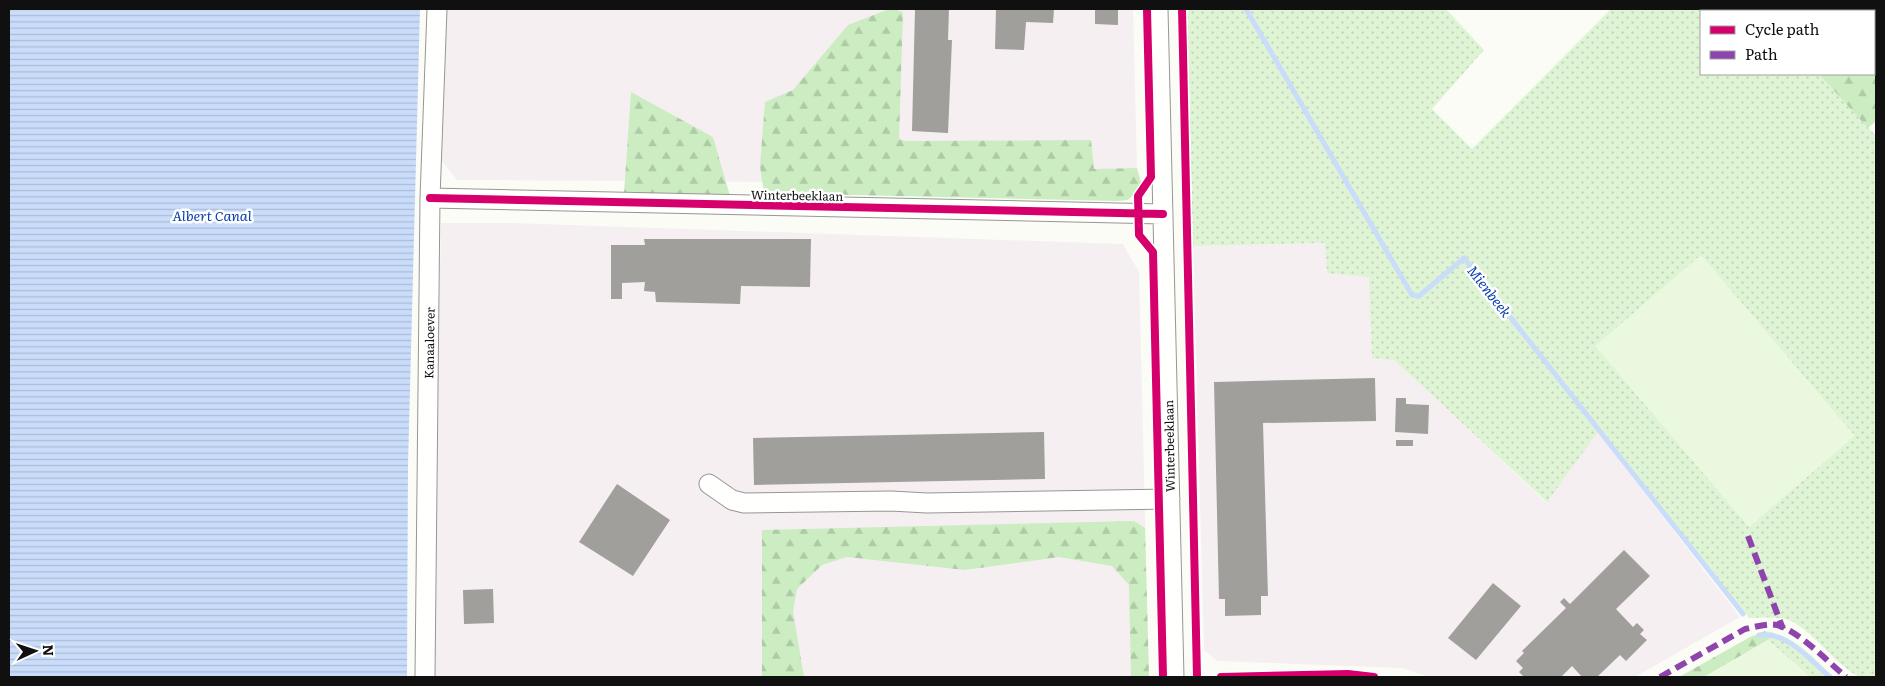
<svg xmlns="http://www.w3.org/2000/svg" width="1885" height="686" viewBox="0 0 1885 686" font-family="Literata,serif">
<style>
.industrial{fill:#f5eff2}
.grass{fill:url(#grass-dots)}
.forest{fill:url(#forest-firs)}
.pitch{fill:#eaf8df}
.water{fill:url(#water-rules)}
.lines{fill:none;stroke-linecap:round;stroke-linejoin:round}
.stream{stroke:#c9dcfa;stroke-width:5}
.building{fill:#a09f9b}
.minor-casing{stroke:#969694;stroke-width:21}
.minor{stroke:#fffffe;stroke-width:19}
.quiet{stroke:#8e44ad;stroke-width:6;stroke-dasharray:12 6;stroke-linecap:butt}
.cycleway-casing{stroke:#fff;stroke-width:11}
.cycleway{stroke:#d6006c;stroke-width:8}
.labels{text-anchor:middle;dominant-baseline:central;stroke-width:5;stroke-linejoin:round;paint-order:stroke}
.street-label{font-size:12px;fill:#101010;stroke:#fff}
.water-label{font-size:14px;font-style:italic;fill:#0c3faf;stroke:#fff}
</style>
<defs>
<pattern id="grass-dots" width="8" height="8" patternUnits="userSpaceOnUse" patternTransform="scale(1.25)"><rect width="8" height="8" fill="#dff4d4"/><path d="M2 2h.1M6 6h.1" fill="none" stroke="#bed0b5" stroke-width="1.8" stroke-linecap="round"/></pattern>
<pattern id="forest-firs" width="22" height="20" patternUnits="userSpaceOnUse" patternTransform="scale(1.25)"><rect width="22" height="20" fill="#ccedc2"/><path d="M5 1l3.5 6h-7zM16 11l3.5 6h-7z" fill="#aecaa6"/></pattern>
<pattern id="water-rules" width="6" height="5" patternUnits="userSpaceOnUse" patternTransform="scale(1.25)"><rect width="6" height="5" fill="#c9dcfa"/><path d="M0 2.5h6" fill="none" stroke="#acbcd5"/></pattern>
</defs>
<rect width="100%" height="100%" fill="#fcfcf7"/>
<path class="industrial" d="M 446,9 L 1133,9 L 1137,168 L 1117,180 L 766,182 L 457,180 L 441,160 Z
M 441,223 L 513,223 L 1123,244 L 1139,272 L 1149,677 L 432,677 Z
M 1325,243 L 1369,277 L 1394,360 L 1546,502 L 1597,431 L 1740,617 L 1635,677 L 1430,677 L 1402,668 L 1217,661 L 1204,650 L 1193,246 Z"/>
<path class="grass" d="M 1187,9 L 1446,9 L 1484,50 L 1432,109 L 1472,149 L 1611,9 L 1756,9 L 1758,11 L 1701,11 L 1701,74 L 1819,74 L 1876,136 L 1876,403 L 1875,405 L 1876,407 L 1876,675 C 1871,677 1866,678 1861,677 C 1842,672 1813,631 1791,621 C 1778,616 1762,618 1749,618 L 1600,429 L 1547,502 L 1394,360 L 1372,358 L 1369,277 L 1327,273 L 1325,243 L 1193,246 Z
M 1765,631 C 1796,636 1812,657 1834,677 L 1810,677 L 1768,640 Z"/>
<path class="forest" d="M 889,9 L 894,9 L 903,12 L 899,139 L 905,141 L 1091,140 L 1094,169 L 1137,168 L 1142,186 L 1128,200 L 1117,201 L 764,193 L 760,166 L 765,102 L 793,90 L 848,25 Z
M 1874,52 L 1876,55 L 1876,121 L 1868,128 L 1819,74 L 1874,74 Z
M 631,92 L 713,137 L 730,196 L 624,193 Z
M 1134,521 L 1145,528 L 1149,677 L 1131,677 L 1129,585 L 1112,566 L 1059,557 L 965,570 L 847,557 L 822,565 L 797,589 L 793,611 L 804,677 L 762,677 L 762,530 Z
M 1765,631 L 1768,640 L 1704,677 L 1679,677 L 1750,637 Z"/>
<path class="pitch" d="M 1701,255 L 1855,436 L 1749,527 L 1595,346 Z
M 1768,640 L 1810,677 L 1704,677 Z"/>
<path class="water" d="M 9,9 L 420,9 L 408,466 L 407,677 L 9,677 Z"/>
<g class="lines">
<path class="stream" d="M 1246,9 L 1412,295 L 1419,296 L 1464,258 L 1743,614
M 1759,635 C 1787,631 1810,660 1830,677"/>
</g>
<path class="building" d="M 915,9 L 949,9 L 948,40 L 952,40 L 948,133 L 912,131 Z
M 996,9 L 1054,9 L 1053,23 L 1026,22 L 1024,50 L 995,49 Z
M 1095,9 L 1118,9 L 1118,25 L 1095,24 Z
M 644,239 L 811,239 L 810,287 L 741,286 L 740,304 L 656,302 L 655,292 L 644,291 L 645,282 L 622,283 L 622,299 L 611,299 L 611,245 L 645,245 Z
M 1375,378 L 1376,421 L 1263,423 L 1268,596 L 1261,596 L 1261,615 L 1225,616 L 1225,599 L 1219,599 L 1214,382 Z
M 1396,398 L 1406,398 L 1406,404 L 1429,405 L 1428,434 L 1395,432 Z
M 1044,432 L 1045,479 L 754,485 L 753,438 Z
M 1396,440 L 1413,440 L 1413,446 L 1396,446 Z
M 617,484 L 670,520 L 633,576 L 579,542 Z
M 1624,550 L 1650,576 L 1616,609 L 1633,627 L 1637,623 L 1644,630 L 1640,634 L 1647,640 L 1626,661 L 1620,655 L 1597,677 L 1582,677 L 1572,666 L 1561,677 L 1521,677 L 1523,676 L 1519,672 L 1523,668 L 1516,661 L 1524,653 L 1522,651 L 1566,608 L 1560,602 L 1564,598 L 1570,604 Z
M 1493,583 L 1521,606 L 1476,660 L 1448,638 Z
M 493,589 L 494,623 L 464,624 L 463,590 Z"/>
<g class="lines">
<defs>
<path id="minor" d="M 1158,9 L 1174,677
M 430,198 L 1163,214
M 709,484 L 732,500 L 744,503 L 891,501 L 927,503 L 1170,499
M 425,677 L 430,198 L 437,9"/>
</defs>
<use href="#minor" class="minor-casing"/>
<use href="#minor" class="minor"/>
<path class="quiet" d="M 1748,536 L 1783,629
M 1660,677 L 1745,629 C 1755,627 1767,623 1777,625 C 1800,632 1827,661 1846,677"/>
<defs>
<path id="cycleway" d="M 1147,9 L 1151,177 L 1138,196 L 1139,235 L 1153,252 L 1163,677
M 1182,9 L 1197,677
M 430,198 L 1163,214
M 1221,677 L 1348,674 L 1374,677"/>
</defs>
<use href="#cycleway" class="cycleway-casing"/>
<use href="#cycleway" class="cycleway"/>
</g>
<g class="labels">
<g class="street-label">
<text transform="translate(797 195) rotate(1)">Winterbeeklaan</text>
<text transform="translate(429 343) rotate(-89)">Kanaaloever</text>
<text transform="translate(1169 446) rotate(-91)">Winterbeeklaan</text>
</g>
<g class="water-label">
<text x="212" y="215">Albert Canal</text>
<text transform="translate(1490 291) rotate(52)">Mienbeek</text>
</g>
</g>
<rect width="1885" height="686" fill="none" stroke="#101010" stroke-width="20"/>
<rect x="1700" y="10" width="175" height="65" fill="#ffffff" stroke="#9f9f9f"/>
<rect x="1710" y="26" width="25" height="8" fill="#d6006c" stroke="#9f9f9f"/>
<text x="1745" y="35" font-size="15" fill="#101010">Cycle path</text>
<rect x="1710" y="51" width="25" height="8" fill="#8e44ad" stroke="#9f9f9f"/>
<text x="1745" y="60" font-size="15" fill="#101010">Path</text>
<g transform="translate(35 651) rotate(87)" stroke="#ffffff" stroke-width="4" paint-order="stroke">
<path d="M0-4L9 19L0 12L-9 19Z" fill="#101010"/>
<text y="-8" font-size="14" font-weight="bold" text-anchor="middle" fill="#101010">N</text>
</g>
</svg>
